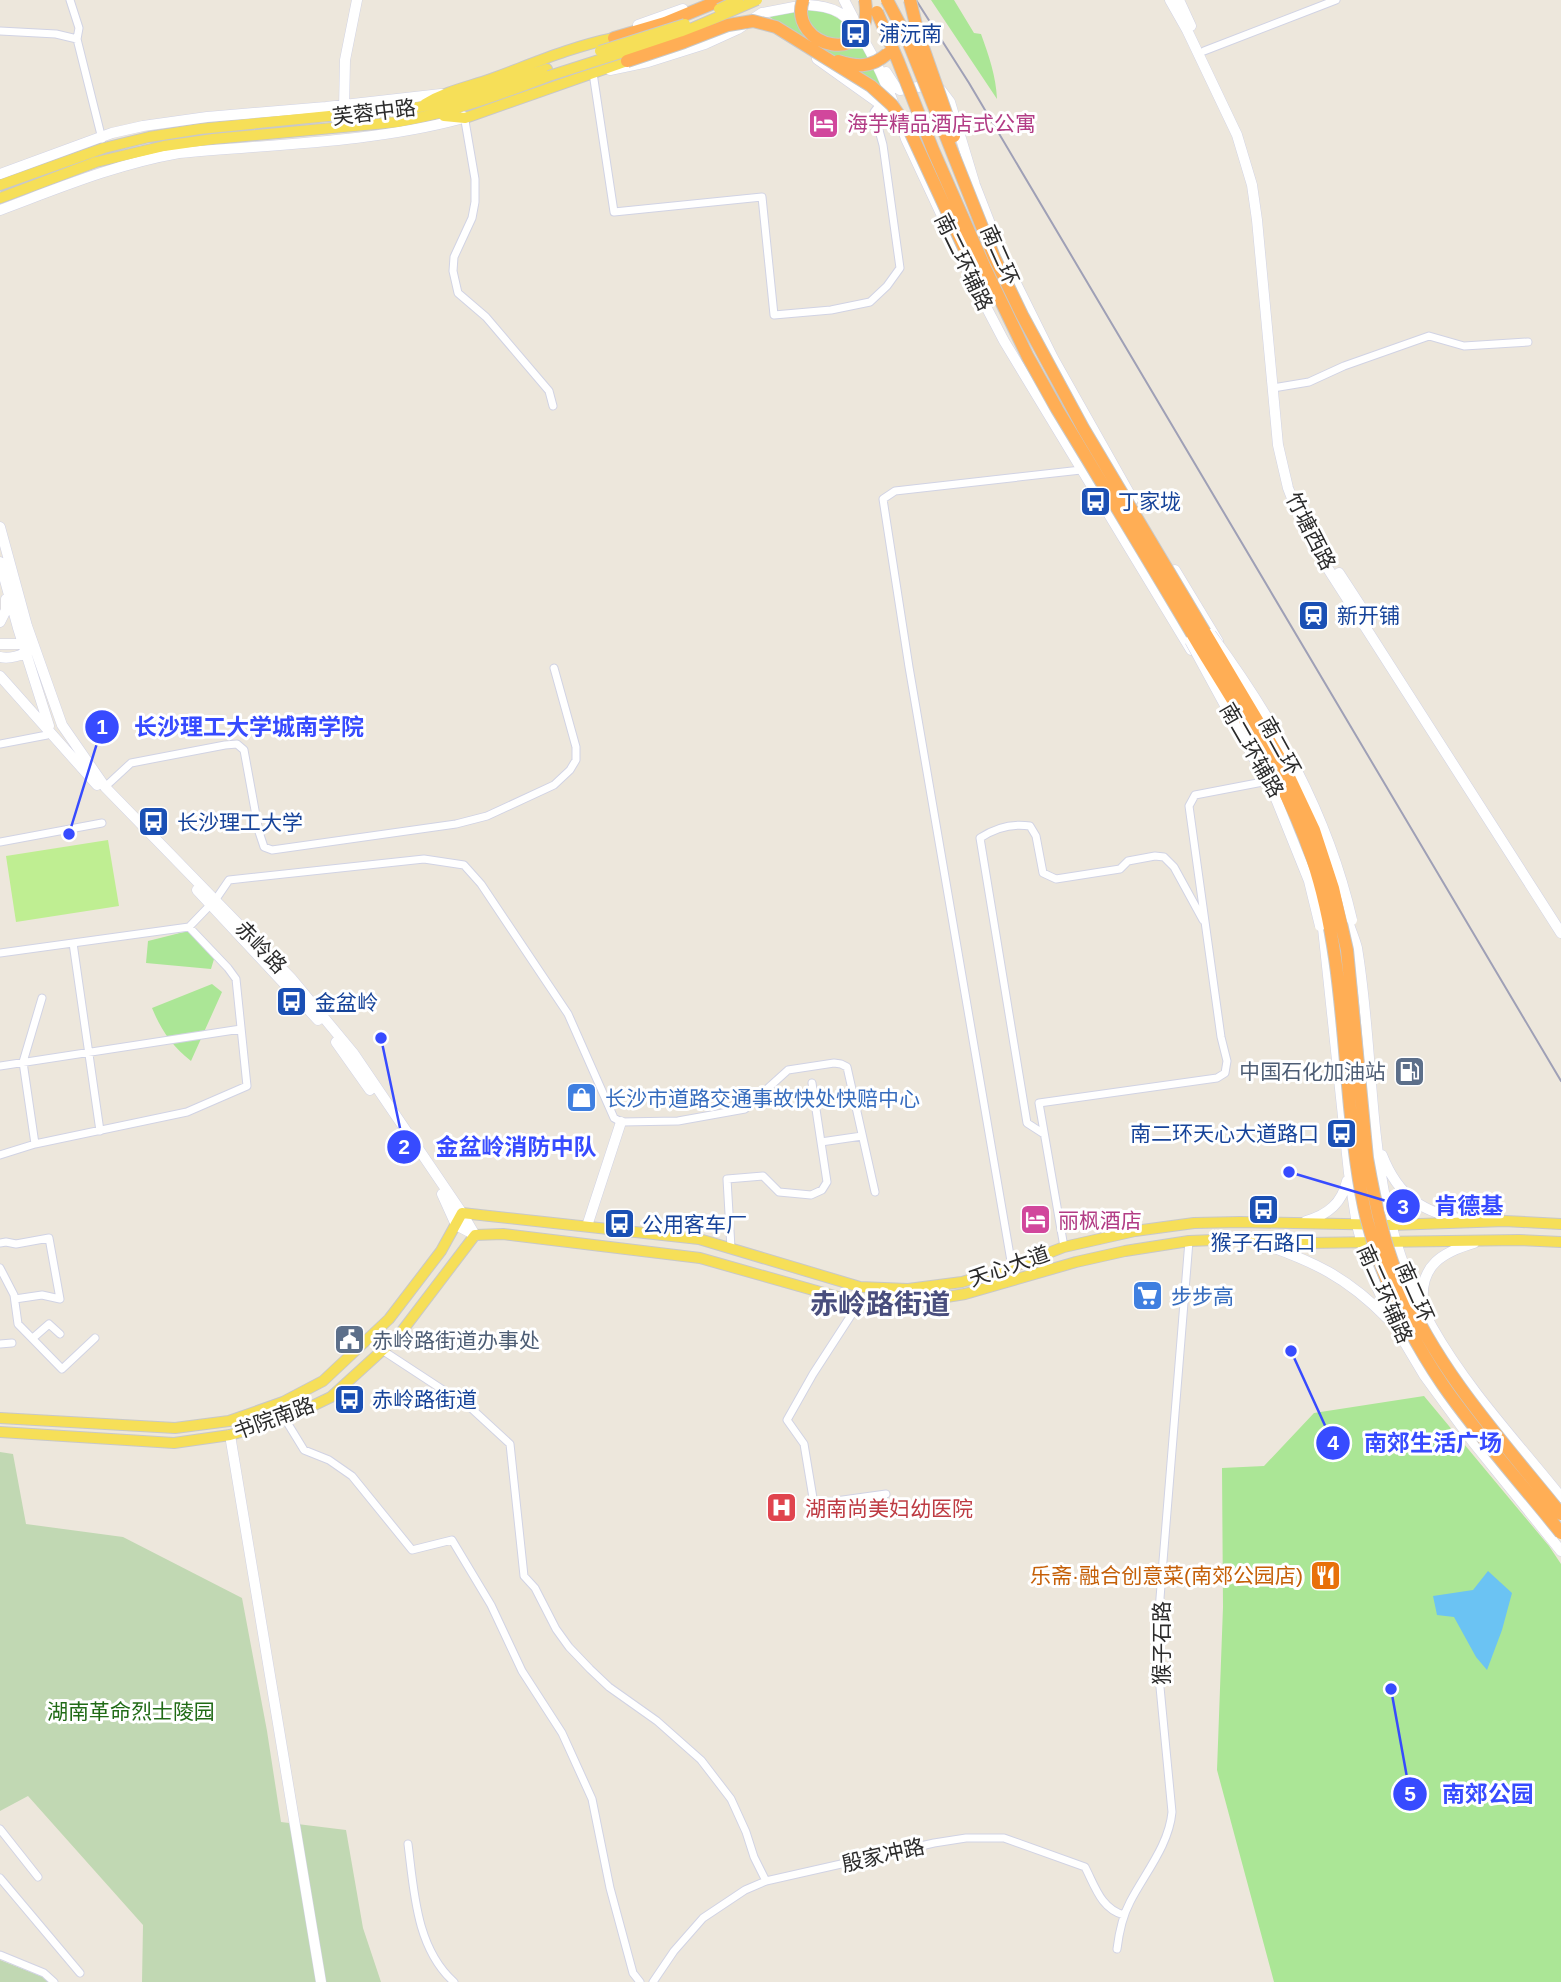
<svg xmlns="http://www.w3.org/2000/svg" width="1561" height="1982" viewBox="0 0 1561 1982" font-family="Arial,'Noto Sans SC',sans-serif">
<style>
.green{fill:#abe696}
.cemetery{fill:#c1d8b3}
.pitch{fill:#bfee92}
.water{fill:#6bc3f3}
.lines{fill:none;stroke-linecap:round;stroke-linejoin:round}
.street-casing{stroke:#d1d3e4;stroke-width:9}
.secondary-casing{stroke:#d1d3e4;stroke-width:11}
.primary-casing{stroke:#c8c8c8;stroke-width:12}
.highway-casing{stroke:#c8c8c8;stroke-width:14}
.street{stroke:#fff;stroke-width:7}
.secondary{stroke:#fff;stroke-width:10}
.primary{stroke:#f6df58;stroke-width:10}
.highway{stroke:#ffae55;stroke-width:12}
.rail{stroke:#9fa0b6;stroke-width:2}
.secondary-bridge-casing{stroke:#d1d3e4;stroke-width:11;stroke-linecap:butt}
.primary-bridge-casing{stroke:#c8c8c8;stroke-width:12;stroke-linecap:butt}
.highway-bridge-casing{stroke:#c8c8c8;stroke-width:14;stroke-linecap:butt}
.secondary-bridge{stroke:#fff;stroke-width:10}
.primary-bridge{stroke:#f6df58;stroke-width:10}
.highway-bridge{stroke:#ffae55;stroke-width:12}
.labels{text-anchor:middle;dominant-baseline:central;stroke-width:6;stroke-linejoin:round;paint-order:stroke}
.transit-label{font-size:21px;fill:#164399;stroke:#fff;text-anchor:start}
.street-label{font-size:21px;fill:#2b2b2b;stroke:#fff}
.hotel-label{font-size:21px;fill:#b23c85;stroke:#fff;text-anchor:start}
.service-label{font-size:21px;fill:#4e5e75;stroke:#fff;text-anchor:end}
.shop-label{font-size:21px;fill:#366cbe;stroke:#fff;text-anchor:start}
.health-label{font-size:21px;fill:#be3a42;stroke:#fff;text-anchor:start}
.food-label{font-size:21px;fill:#c56008;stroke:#fff;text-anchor:end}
.park-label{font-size:21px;fill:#216b17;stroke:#fff}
.district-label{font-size:28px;font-weight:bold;fill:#494e7d;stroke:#fff}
.leader{fill:none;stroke:#374bff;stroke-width:2.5}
.callout-dot{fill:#374bff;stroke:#fff;stroke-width:2.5}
.mark-label{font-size:21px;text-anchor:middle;font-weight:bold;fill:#fff}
.callout-label{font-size:23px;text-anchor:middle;font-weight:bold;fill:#374bff;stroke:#fff;stroke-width:6;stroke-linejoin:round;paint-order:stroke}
</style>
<rect width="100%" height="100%" fill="#ede7dc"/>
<path class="green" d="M 931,0 L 954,0 L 974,33 L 981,34 C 989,56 996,76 997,99 Z
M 788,10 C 798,10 811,9 821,11 C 857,20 871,59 884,90 L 768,16 Z
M 188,931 L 214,959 L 211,969 L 146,963 L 148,941 Z
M 212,984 L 222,992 L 191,1061 C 172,1046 161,1030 152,1008 Z
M 1424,1396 L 1549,1546 L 1561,1564 L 1561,1982 L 1274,1982 L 1217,1770 L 1223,1607 L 1222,1468 L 1264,1466 L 1314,1413 Z"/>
<path class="cemetery" d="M 0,1452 L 13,1454 L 26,1524 L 123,1537 L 242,1598 L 267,1731 L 281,1822 L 346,1830 L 363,1928 L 381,1982 L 142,1982 L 143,1925 L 28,1796 L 0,1811 Z
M 0,1960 L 43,1977 L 48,1982 L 0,1982 Z"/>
<path class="pitch" d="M 108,840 L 119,906 L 16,922 L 6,856 Z"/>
<path class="water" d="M 1488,1571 L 1512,1593 L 1502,1630 L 1487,1670 L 1476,1657 L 1454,1617 L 1437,1615 L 1433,1596 L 1473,1590 Z"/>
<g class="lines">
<defs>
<path id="street" d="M 70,0 L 79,28 L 77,39
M 0,31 L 56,34 L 77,39 L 102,139
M 1204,51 L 1336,0
M 593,73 L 614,212 L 762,197 L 774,315 L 831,310 L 870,302 L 887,286 L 900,268 L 883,145 L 874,112 L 880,104
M 464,115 L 475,179 L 475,202 L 472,218 L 454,257 L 453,271 L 458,293 L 486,317 L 549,391 L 553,406
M 1273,388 L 1309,382 L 1344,366 L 1429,336 L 1464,346 L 1528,342
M 0,744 L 47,735
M 105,787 L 131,763 L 225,745 L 237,744 L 244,750 L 259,832 L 264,847 L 272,850 L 456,824 L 487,816 L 554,785 L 570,770 L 576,760 L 576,747 L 554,668
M 0,842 L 102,823
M 73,943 L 100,1131
M 0,953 L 189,927 L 216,899 L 229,880 L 424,859 L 464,865 L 481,884 L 568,1014 L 614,1118 L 621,1122 L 678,1121 L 745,1109 L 788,1070 L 834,1063 L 841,1064 L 847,1067 L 875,1192
M 0,1066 L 241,1029
M 1044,1134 L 1027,1123 L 980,838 C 995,828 1011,823 1030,826 L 1036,836 L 1043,873 L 1056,879 L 1120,869 L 1128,861 L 1155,856 L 1164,857 L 1174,867 L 1203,920
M 821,1142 L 862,1136
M 35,1144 L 23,1062 L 42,998
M 0,1155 L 35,1144 L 187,1112 L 247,1086 L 236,979 L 228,968 L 189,927
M 0,1243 L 6,1242 L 16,1244 L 49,1238 L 60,1299 L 42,1295 L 15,1299
M 1064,1247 L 1039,1103 L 1217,1078 L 1225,1073 L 1227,1061 L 1221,1037 L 1189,806 L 1195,795 L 1268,781
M 731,1248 L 727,1179 L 763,1176 L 779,1192 L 811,1195 L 822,1190 L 827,1182 L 812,1083
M 1012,1267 L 909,667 L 883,499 L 895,491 L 1081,470
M 0,1268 L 14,1295 L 18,1324 L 62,1369 L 95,1338
M 859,1303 L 813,1374 L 787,1420 L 804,1444 L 814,1504 L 886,1494
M 33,1338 L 49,1324 L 60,1334
M 0,1344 L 12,1343
M 382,1350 L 472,1409 L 510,1444 L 524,1576 L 535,1588 L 556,1629 L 569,1647 L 590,1669 L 609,1687 L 657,1721 L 701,1760 L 731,1799 L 746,1832 L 754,1857 L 766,1881
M 285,1419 L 304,1450 L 329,1460 L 352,1476 L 412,1550 L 452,1540 L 491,1605 L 522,1671 L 562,1733 L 592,1799 L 610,1888 L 633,1973 L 640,1982
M 0,1829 L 38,1877
M 408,1844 C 414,1891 416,1948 454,1982
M 0,1878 L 80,1973
M 1117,1949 C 1119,1933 1122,1917 1130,1902 C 1145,1873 1169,1845 1172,1812 L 1157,1656 L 1157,1635 L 1189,1241
M 0,1955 L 44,1973 L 54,1982
M 653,1982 L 674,1951 L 703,1918 L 745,1890 L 766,1881 L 934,1843 L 966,1838 L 1004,1838 L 1085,1867 C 1095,1886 1101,1909 1124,1915"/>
<path id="secondary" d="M 844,0 L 856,23
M 1170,0 L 1187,30 L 1237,135 L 1252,185 L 1257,220 L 1278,445 L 1288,488 L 1300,519 L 1316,550 L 1561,933
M 1179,0 L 1191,26
M 808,5 C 819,6 830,7 840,13 C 863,28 885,81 895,107
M 638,25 L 683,9
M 817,59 L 880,104 L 901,130
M 610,70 L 648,62 L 705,44 L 738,29 L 762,13 L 794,7
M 886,72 L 895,86 L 900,90 L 930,85 L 941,90 L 950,102 L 975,185 L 1003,257 L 1053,358 L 1133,500
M 344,110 L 345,60 L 357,0
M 900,121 L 906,139 L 971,278 L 1004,341 L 1191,650
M 0,174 L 112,133 L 143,126 L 207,117 L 326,107 L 441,94
M 0,210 C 59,188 116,164 179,153 C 271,144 370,143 460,119
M 0,527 L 27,626 L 62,725 L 105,787 L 291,978 L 354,1054 L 462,1213 L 475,1235
M 0,562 L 18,628 L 49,726
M 1175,570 L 1218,641
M 1339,573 L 1371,622
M 0,622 L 6,610 L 6,599
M 0,644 L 27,644
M 0,657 C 9,659 22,656 29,650
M 0,676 L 97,785
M 1279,794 L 1294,829 L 1309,871
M 197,890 L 318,1020
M 1346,913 C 1348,925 1354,936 1357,948 C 1371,1032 1369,1119 1386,1203 C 1395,1245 1411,1289 1432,1327 C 1467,1389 1517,1442 1561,1497
M 1322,919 L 1349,1173 L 1357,1225 L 1368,1267 L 1393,1323 L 1424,1375 L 1473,1442 L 1561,1551
M 336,1042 L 370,1090
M 1382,1155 C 1398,1196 1423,1214 1467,1220
M 442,1194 L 456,1225 L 475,1235
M 1306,1221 C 1328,1215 1342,1203 1347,1181
M 587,1226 L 621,1122
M 1260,1243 C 1313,1261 1347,1277 1387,1318
M 1423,1301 C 1420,1265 1443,1252 1474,1243
M 230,1435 L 321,1982"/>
<path id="primary" d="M 425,104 C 446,91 468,87 491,79 C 532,64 570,47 614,38
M 444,116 L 465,118 L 627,61
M 0,185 L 104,148 L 149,137 L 200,129 L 419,107 L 458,99 L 547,69
M 0,198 L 96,162 L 164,146 L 213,139 L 397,122 C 450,113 499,95 549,76
M 0,1418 L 175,1428 L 229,1421 L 283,1402 L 323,1381 L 389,1319 L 441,1251 L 462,1213 L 699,1239 L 860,1287 L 908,1289 L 962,1282 L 1012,1267 L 1064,1247 L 1135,1231 L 1194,1223 L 1240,1222 L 1392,1225 L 1505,1221 L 1561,1224
M 0,1432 L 174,1443 L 230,1435 L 285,1419 L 331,1397 L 399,1335 L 475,1235 L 503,1234 L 700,1258 L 859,1303 L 909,1303 L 965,1294 L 1076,1262 L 1125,1251 L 1189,1241 L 1239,1239 L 1307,1243 L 1519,1240 L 1561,1242"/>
<path id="highway" d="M 614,38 L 665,23 L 721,0"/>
</defs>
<use href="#street" class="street-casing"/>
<use href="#secondary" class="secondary-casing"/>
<use href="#primary" class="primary-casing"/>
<use href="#highway" class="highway-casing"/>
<use href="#street" class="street"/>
<use href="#secondary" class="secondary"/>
<use href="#primary" class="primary"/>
<use href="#highway" class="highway"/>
<path class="rail" d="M 916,0 L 969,83 L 1561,1081"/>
<defs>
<path id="secondary-bridge" d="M 1211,634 C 1276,723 1327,812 1352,920
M 1190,641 L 1276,799 L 1309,881 L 1320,926"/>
<path id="primary-bridge" d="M 719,9 L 738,0
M 600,51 L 685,24
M 549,76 L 674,36 L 757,0"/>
<path id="highway-bridge" d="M 803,0 C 787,47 876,71 865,0
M 887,0 L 906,36 L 994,257 L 1022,315 L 1083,428 L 1282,762 L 1314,830 L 1333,888 L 1347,950 L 1367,1158 C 1375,1203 1384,1246 1402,1287 C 1439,1373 1503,1442 1561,1514
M 910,0 L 918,33 L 954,136
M 877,12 L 898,61 L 933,150 L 985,268 L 1028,357 L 1057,409 C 1105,488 1153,567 1200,647 C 1241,714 1287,783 1312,858 C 1339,938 1342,1024 1350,1107 C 1354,1145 1358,1183 1367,1220 C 1382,1279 1409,1335 1443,1385 C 1479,1437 1522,1484 1561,1533
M 627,61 L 684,42 L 728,25 L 753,21 L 776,27 L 871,86 L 892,105 L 909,129 L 964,248 L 990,295
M 838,61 C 857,67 871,68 887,54"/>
</defs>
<use href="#secondary-bridge" class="secondary-bridge-casing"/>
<use href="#primary-bridge" class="primary-bridge-casing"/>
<use href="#highway-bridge" class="highway-bridge-casing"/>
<use href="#secondary-bridge" class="secondary-bridge"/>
<use href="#primary-bridge" class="primary-bridge"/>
<use href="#highway-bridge" class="highway-bridge"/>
</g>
<defs>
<symbol id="bus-square" viewBox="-11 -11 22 22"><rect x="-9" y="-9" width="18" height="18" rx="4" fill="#1a4fb4" stroke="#fff"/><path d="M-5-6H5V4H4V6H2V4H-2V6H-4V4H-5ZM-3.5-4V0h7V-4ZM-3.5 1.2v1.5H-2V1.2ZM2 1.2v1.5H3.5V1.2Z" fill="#fff"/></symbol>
<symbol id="hotel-square" viewBox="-11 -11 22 22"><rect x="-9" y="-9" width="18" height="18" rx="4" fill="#d1479c" stroke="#fff"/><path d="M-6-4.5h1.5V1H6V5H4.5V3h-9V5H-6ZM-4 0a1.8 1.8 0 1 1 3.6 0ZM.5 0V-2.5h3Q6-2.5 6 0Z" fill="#fff"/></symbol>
<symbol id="station-square" viewBox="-11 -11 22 22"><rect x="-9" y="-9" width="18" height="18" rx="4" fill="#1a4fb4" stroke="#fff"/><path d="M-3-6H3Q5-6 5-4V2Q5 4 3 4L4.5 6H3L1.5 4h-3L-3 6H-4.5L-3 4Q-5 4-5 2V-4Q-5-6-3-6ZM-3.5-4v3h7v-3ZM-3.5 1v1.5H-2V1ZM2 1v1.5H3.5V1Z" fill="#fff"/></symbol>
<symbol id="fuel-square" viewBox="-11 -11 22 22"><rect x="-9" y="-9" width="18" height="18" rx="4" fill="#5c6f8a" stroke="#fff"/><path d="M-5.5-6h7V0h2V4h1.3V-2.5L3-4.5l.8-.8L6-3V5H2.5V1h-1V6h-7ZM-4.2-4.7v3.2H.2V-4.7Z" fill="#fff"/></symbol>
<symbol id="shop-square" viewBox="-11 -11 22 22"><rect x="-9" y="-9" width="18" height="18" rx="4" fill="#3f7fe0" stroke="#fff"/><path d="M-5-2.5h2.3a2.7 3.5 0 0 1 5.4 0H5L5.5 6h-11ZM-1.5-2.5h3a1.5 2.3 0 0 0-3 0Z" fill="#fff"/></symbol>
<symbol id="supermarket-square" viewBox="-11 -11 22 22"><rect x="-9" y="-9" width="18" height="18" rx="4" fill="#3f7fe0" stroke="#fff"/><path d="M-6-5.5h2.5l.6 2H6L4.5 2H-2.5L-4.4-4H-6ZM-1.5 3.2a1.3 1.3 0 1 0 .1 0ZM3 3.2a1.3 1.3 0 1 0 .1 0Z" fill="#fff"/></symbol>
<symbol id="civic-square" viewBox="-11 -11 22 22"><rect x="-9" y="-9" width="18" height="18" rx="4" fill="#5c6f8a" stroke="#fff"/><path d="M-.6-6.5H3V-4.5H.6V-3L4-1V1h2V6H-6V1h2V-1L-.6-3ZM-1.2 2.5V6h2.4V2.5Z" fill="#fff"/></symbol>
<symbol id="hospital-square" viewBox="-11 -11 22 22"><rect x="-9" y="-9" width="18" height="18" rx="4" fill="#e0444e" stroke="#fff"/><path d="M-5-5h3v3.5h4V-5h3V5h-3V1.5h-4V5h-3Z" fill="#fff"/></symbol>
<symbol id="restaurant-square" viewBox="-11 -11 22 22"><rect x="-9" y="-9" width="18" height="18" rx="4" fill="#e8710a" stroke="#fff"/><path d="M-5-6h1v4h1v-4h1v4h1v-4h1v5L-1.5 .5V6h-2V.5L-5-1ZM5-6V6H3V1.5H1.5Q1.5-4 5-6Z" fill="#fff"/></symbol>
</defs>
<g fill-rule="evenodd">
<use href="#bus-square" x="838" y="16" width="35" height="35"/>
<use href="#hotel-square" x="806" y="106" width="35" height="35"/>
<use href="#bus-square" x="1078" y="484" width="35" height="35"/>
<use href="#station-square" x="1296" y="598" width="35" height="35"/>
<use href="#bus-square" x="136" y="804" width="35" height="35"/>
<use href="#bus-square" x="274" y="984" width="35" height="35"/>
<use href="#fuel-square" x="1392" y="1054" width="35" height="35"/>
<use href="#shop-square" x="564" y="1080" width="35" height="35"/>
<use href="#bus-square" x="1324" y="1116" width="35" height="35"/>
<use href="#bus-square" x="1246" y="1192" width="35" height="35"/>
<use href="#hotel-square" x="1018" y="1202" width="35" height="35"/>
<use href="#bus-square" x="602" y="1206" width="35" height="35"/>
<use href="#supermarket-square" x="1130" y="1278" width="35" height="35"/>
<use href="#civic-square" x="332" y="1322" width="35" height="35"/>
<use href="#bus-square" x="332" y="1382" width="35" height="35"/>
<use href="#hospital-square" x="764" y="1490" width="35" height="35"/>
<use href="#restaurant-square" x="1308" y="1558" width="35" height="35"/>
</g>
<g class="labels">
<g class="transit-label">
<text x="879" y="33">浦沅南</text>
<text x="1118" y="501">丁家垅</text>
<text x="1337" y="615">新开铺</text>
<text x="177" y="822">长沙理工大学</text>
<text x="315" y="1002">金盆岭</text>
<text x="1319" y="1133" text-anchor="end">南二环天心大道路口</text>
<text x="642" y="1224">公用客车厂</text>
<text x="1263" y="1242" text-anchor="middle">猴子石路口</text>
<text x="372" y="1399">赤岭路街道</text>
</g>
<g class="street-label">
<text transform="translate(374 112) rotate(-7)">芙蓉中路</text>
<text transform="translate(1000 255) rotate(66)">南二环</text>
<text transform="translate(964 262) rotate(64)">南二环辅路</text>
<text transform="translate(1311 531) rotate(63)">竹塘西路</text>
<text transform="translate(1280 746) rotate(61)">南二环</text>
<text transform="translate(1252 750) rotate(60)">南二环辅路</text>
<text transform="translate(261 947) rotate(46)">赤岭路</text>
<text transform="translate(1009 1266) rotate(-19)">天心大道</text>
<text transform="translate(1415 1292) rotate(66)">南二环</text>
<text transform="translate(1385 1294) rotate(66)">南二环辅路</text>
<text transform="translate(274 1418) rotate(-20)">书院南路</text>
<text transform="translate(1161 1643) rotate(-90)">猴子石路</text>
<text transform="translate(883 1855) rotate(-13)">殷家冲路</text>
</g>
<g class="hotel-label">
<text x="847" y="123">海芋精品酒店式公寓</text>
<text x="1058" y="1220">丽枫酒店</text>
</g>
<g class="service-label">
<text x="1386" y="1071">中国石化加油站</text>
<text x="372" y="1340" text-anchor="start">赤岭路街道办事处</text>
</g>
<g class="shop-label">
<text x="605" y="1098">长沙市道路交通事故快处快赔中心</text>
<text x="1171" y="1296">步步高</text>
</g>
<g class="health-label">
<text x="805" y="1508">湖南尚美妇幼医院</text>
</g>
<g class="food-label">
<text x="1303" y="1575">乐斋·融合创意菜(南郊公园店)</text>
</g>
<g class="park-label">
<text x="131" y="1711">湖南革命烈士陵园</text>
</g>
<g class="district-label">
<text x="880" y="1304">赤岭路街道</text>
</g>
</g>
<path class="leader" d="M69 834L102 727M381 1038L404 1147M1289 1172L1403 1206M1291 1351L1333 1443M1391 1689L1410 1794"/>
<g class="callout-dot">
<circle cx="69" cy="834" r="7"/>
<circle cx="381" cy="1038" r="7"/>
<circle cx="1289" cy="1172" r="7"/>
<circle cx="1291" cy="1351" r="7"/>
<circle cx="1391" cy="1689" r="7"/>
<circle cx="102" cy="727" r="18"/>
<circle cx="404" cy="1147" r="18"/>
<circle cx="1403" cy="1206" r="18"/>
<circle cx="1333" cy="1443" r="18"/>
<circle cx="1410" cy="1794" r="18"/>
</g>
<g class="mark-label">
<text x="102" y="734">1</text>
<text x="404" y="1154">2</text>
<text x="1403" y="1214">3</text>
<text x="1333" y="1450">4</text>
<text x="1410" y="1801">5</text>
</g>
<g class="callout-label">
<text x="249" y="735">长沙理工大学城南学院</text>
<text x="516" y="1155">金盆岭消防中队</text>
<text x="1469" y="1214">肯德基</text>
<text x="1433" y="1451">南郊生活广场</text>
<text x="1488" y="1802">南郊公园</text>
</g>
</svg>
